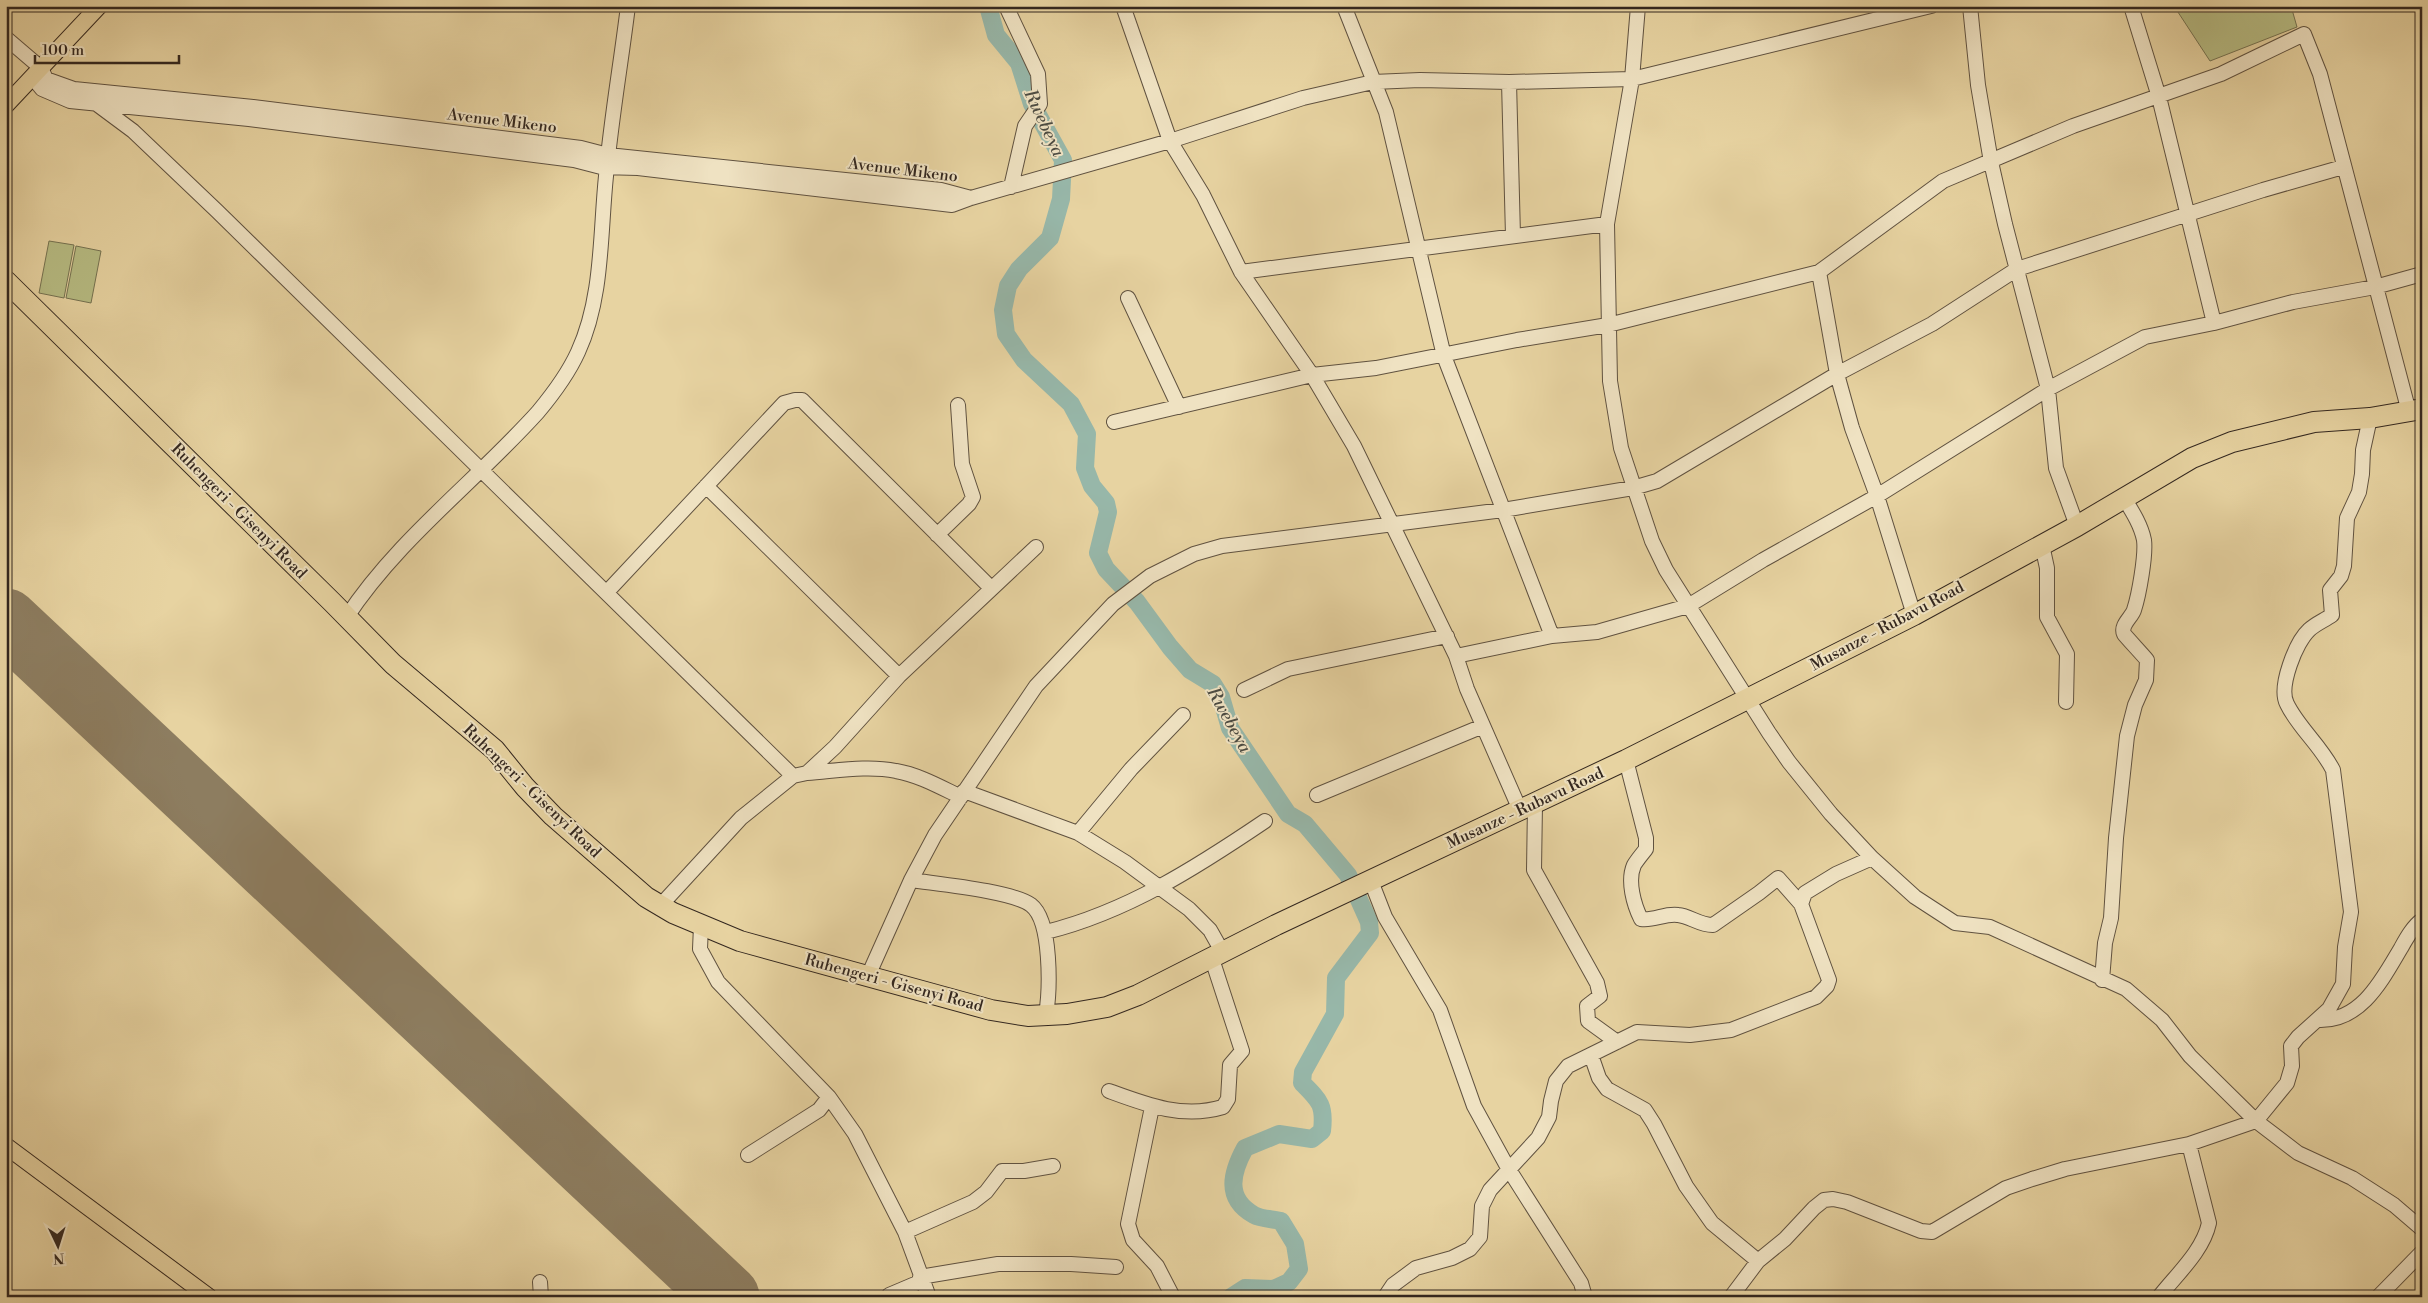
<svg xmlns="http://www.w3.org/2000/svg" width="2428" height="1303" viewBox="0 0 2428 1303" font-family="'Libre Bodoni',serif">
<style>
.green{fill:#b7bc83;stroke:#757251}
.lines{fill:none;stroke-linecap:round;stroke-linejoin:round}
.river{stroke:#97b7a9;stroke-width:18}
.runway{stroke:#8d7d60;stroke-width:65}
.minor-casing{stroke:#605240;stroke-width:16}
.major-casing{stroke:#33271f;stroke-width:18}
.highway-casing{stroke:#33271f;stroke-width:22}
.minor{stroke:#efe2c2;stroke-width:14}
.major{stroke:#e7d3a1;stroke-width:16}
.highway{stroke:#e7d3a1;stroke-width:20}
.labels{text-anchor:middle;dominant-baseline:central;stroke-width:4;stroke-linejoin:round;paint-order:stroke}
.street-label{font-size:16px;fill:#33271f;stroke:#efe2c2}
.water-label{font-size:18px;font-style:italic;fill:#4c4b42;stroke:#efe2c2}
</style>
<rect width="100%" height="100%" fill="#e7d3a1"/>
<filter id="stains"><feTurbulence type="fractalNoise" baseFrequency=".004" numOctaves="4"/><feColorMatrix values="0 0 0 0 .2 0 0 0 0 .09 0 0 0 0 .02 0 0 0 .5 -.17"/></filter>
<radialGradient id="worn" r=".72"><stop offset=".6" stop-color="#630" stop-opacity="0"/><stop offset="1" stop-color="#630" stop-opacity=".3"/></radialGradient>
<path class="green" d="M 2174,6 L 2291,6 L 2297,27 L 2210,61 Z
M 49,241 L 74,245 L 64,298 L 39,293 Z
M 76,246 L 101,251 L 91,303 L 66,298 Z"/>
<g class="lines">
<path class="river" d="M 988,6 L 996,35 L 1019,63 L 1032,104 L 1063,160 L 1061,199 L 1050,238 L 1019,269 L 1008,286 L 1003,310 L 1006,334 L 1024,360 L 1071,404 L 1087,434 L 1085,468 L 1092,486 L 1106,503 L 1108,512 L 1098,553 L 1106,569 L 1137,602 L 1170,647 L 1190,670 L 1213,684 L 1221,697 L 1230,728 L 1288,814 L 1305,824 L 1348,875 L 1369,922 L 1370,933 L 1336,978 L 1335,1014 L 1303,1072 L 1302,1083 C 1320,1101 1325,1105 1322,1131 L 1312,1139 L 1279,1134 L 1245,1148 C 1232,1172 1224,1198 1254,1215 C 1261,1219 1273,1219 1281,1221 L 1295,1244 L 1299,1269 L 1289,1282 L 1274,1289 L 1245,1288 L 1231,1297"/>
<path class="runway" d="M 6,621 L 727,1297"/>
<defs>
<path id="minor" d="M 1006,6 L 1038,74 L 1040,104 L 1025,126 L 1011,187
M 1123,6 L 1170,141 L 1203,195 L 1241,272 L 1312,375 L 1354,446 L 1456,656 L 1467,689 L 1520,810
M 1344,6 L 1386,112 L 1444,356 L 1552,636
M 1638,6 L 1632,79 L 1607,224 L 1610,381 L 1621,448 L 1652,541 L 1666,570 L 1769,733 L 1789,762 L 1831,814 L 1872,858 L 1915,897 L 1955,923 L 1990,927 L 2126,989 L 2162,1020 L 2190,1056 L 2256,1121 L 2298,1153 L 2352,1178 L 2394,1205 L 2422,1229
M 1970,6 L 1978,85 L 1991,162 L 2005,224 L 2048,389 L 2056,468 L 2077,526
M 2131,6 L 2159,97 L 2214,323
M 6,38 L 41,68 L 46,79 L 74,89 L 253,107 L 581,148 L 608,155 L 941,190 L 971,198
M 33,78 L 42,89 L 70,101 L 249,119 L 574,160 L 601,167 L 638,168 L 952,205 L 971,198 L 1170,141 L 1303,98 L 1373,82 L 1420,80 L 1509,82 L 1632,79 L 1931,6
M 1509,82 L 1513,236
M 98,105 L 133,131 L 217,211 L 793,776
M 1241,272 L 1607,224
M 1819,272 L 1837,374 L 1852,428 L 1877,496 L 1914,615
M 1128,298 L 1179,407
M 1114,422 L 1312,375 L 1376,368 L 1517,340 L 1608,325 L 1819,272 L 1943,181 L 2073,126 L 2221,74 L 2304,34 L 2320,74 L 2409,412
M 706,486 L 899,676
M 937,535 L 969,504 L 973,497 L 962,464 L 958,405
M 2042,545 L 2047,568 L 2047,617 L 2067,654 L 2066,702
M 607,592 L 784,403 L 795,400 L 802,400 L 991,588
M 346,618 C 398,539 475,482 538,412 C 553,394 568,374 578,352 C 603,298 600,234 606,176 C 611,120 621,63 628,6
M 1456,656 L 1552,636 L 1597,632 L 1688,606 L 1763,560 L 1877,496 L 2048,389 L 2145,337 L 2214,323 L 2293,302 L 2375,287 L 2422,274
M 1244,690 L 1288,669 L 1447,636
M 1626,760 L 1646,838 L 1646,849 C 1642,854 1637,860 1634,865 C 1627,881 1634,905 1641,919 C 1654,921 1665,913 1678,915 C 1690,916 1699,925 1713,925 L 1759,893 L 1778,878 L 1801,904
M 807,773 C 836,771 868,765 896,771 C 919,775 940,787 961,797
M 964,791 L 1078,833 L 1125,862 L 1189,909 L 1210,930 L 1223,953
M 1317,795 L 1483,726
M 1535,804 L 1534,870 L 1597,983 L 1600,996 L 1587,1006 L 1588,1021 L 1617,1042
M 1078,833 L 1131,769 L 1183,715
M 911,880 C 937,884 1012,891 1031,905 C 1052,921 1050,990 1046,1015
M 1371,881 L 1385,917 L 1440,1010 L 1474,1106 L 1508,1168 L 1581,1283 L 1585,1297
M 660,906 L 741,818 L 793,776 L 807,773 L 835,747 L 899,676 L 1036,547
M 701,926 L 700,949 L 718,982 L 829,1097
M 1046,932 C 1127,912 1197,867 1265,821
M 868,976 L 911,880 L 935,835 L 1036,686 L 1113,604 L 1150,576 L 1194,554 L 1222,546 L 1503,510 L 1633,488 L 1657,481 L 1837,374 L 1932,324 L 2017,269 L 2263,190 L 2343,167
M 2102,980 L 2105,943 L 2111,918 L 2116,838 L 2127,736 L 2135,705 L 2146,680 L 2147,660 C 2143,655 2126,637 2124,634 C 2120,625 2132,617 2134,610 C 2139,595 2146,555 2144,540 C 2141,525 2132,511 2124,498
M 2318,1020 C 2361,1022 2382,980 2401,948 C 2406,939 2413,926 2422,920
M 1591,1055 L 1599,1078 L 1607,1089 L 1645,1110 L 1654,1124 L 1686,1186 L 1712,1223 L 1758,1261
M 1109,1091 C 1147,1105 1183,1119 1223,1107 L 1228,1099 L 1230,1065 L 1242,1051 L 1212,959
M 1152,1107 L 1128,1224 L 1133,1240 L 1157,1266 L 1173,1297
M 748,1155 L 819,1110 L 829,1097 L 855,1134 L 905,1232 L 929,1297
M 905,1232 L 973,1202 L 986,1192 L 1002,1171 L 1024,1171 L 1053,1166
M 920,1277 L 998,1264 L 1071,1264 L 1116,1267
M 540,1282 L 541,1297
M 889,1295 L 922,1281
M 1385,1297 L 1393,1285 L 1416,1268 L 1452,1258 L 1470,1249 L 1480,1237 L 1482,1206 L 1490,1190 L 1538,1138 L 1549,1117 L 1551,1101 L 1556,1081 L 1568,1066 L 1637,1032 L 1690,1035 L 1731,1030 L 1816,997 L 1827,986 L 1829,980 L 1801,904 L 1805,893 L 1836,874 L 1872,858
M 1731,1297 L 1758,1261 L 1785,1239 L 1814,1208 L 1824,1200 L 1833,1199 L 1847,1202 L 1921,1231 L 1932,1232 L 2006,1188 L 2032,1179 L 2065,1169 L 2189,1144 L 2256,1121 L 2287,1083 L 2292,1066 L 2291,1046 L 2298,1037 L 2329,1009 L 2343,984 L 2345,947 L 2351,912 L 2333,770 C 2321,746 2298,727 2287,704 C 2278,687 2296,642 2309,630 C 2315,624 2325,620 2332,615 L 2330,590 L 2341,576 L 2344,566 L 2347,518 L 2359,492 L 2362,474 L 2363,450 L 2370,418
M 2159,1297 C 2177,1274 2203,1251 2209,1223 L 2189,1144
M 2378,1297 L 2422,1252"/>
<path id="major" d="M 6,105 L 99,6
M 6,1146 L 209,1297"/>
<path id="highway" d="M 6,281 L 332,602 L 393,664 L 495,750 L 525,787 L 553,816 L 646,897 L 673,913 L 740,941 L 991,1010 L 1028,1016 L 1067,1014 L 1107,1007 L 1138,995 L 1276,925 L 1626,760 L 1914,615 L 2077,526 L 2192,458 L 2232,442 L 2314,422 L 2370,418 L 2422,409"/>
</defs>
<use href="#minor" class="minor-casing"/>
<use href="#major" class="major-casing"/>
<use href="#highway" class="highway-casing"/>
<use href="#minor" class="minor"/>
<use href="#major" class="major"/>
<use href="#highway" class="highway"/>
</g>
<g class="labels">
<g class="street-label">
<text transform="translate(502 121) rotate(7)">Avenue Mikeno</text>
<text transform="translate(903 170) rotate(7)">Avenue Mikeno</text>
<text transform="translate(239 511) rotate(45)">Ruhengeri - Gisenyi Road</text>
<text transform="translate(1887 626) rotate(-28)">Musanze - Rubavu Road</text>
<text transform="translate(532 791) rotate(44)">Ruhengeri - Gisenyi Road</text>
<text transform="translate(1525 808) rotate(-25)">Musanze - Rubavu Road</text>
<text transform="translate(894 983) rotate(15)">Ruhengeri - Gisenyi Road</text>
</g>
<g class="water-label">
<text transform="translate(1044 123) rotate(65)">Rwebeya</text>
<text transform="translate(1229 720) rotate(61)">Rwebeya</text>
</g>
</g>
<rect width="2428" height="1303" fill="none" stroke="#e7d3a1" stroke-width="25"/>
<rect x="8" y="8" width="2413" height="1288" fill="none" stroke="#33271f" stroke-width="2.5"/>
<rect x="12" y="12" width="2403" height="1278" fill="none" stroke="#33271f"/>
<g transform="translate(58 1246) rotate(176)" stroke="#efe2c2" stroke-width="4" paint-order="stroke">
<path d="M0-4L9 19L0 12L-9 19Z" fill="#33271f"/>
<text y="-8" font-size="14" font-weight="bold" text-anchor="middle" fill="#33271f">N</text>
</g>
<path d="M35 55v8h144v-8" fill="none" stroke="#33271f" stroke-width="2.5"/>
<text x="42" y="55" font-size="15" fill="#33271f" stroke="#efe2c2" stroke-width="4" paint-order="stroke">100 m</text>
<rect width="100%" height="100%" filter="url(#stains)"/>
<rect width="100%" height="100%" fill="url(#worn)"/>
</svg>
